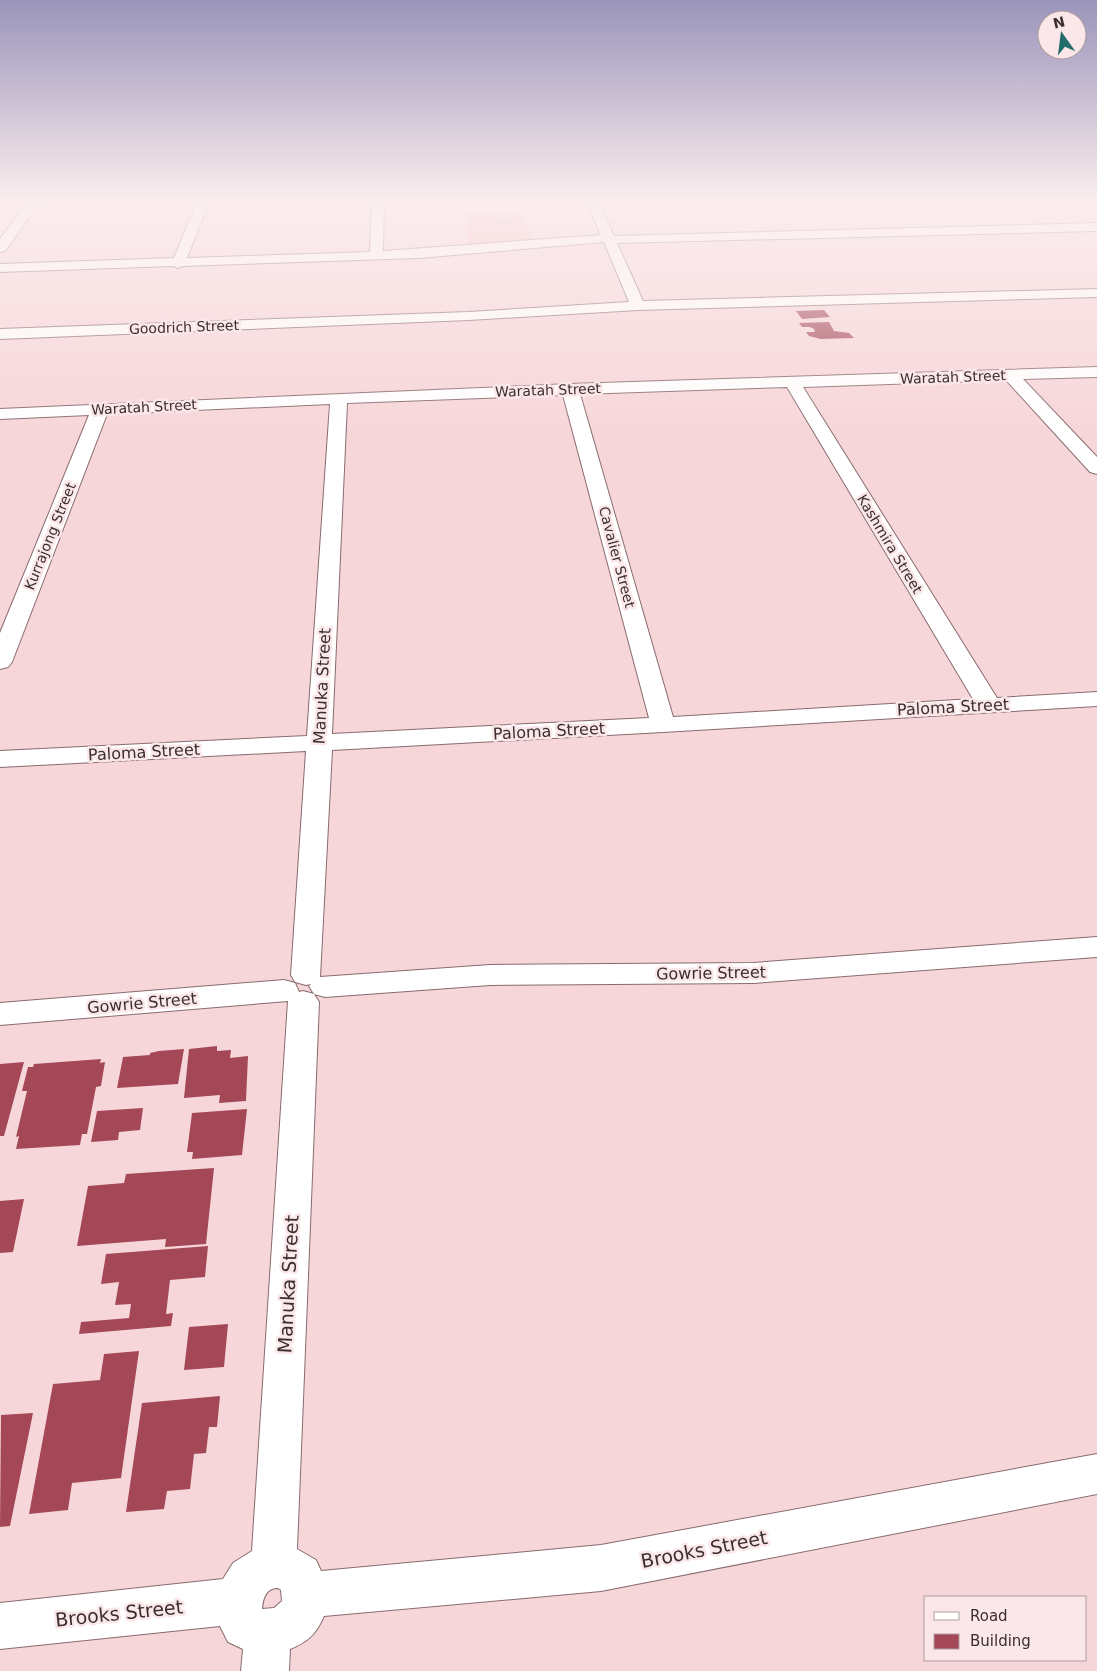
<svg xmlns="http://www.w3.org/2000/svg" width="1097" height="1671" viewBox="0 0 1097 1671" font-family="'DejaVu Sans',sans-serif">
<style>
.green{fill:#f7b4bb}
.building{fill:#a44858}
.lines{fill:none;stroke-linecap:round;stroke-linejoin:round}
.minor-casing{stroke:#886b6e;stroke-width:2}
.path{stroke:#9e8688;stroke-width:1;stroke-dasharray:2.5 1;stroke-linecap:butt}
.minor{fill:#fff;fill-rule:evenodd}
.labels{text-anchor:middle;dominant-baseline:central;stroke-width:5;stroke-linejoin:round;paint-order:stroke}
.far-street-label{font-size:14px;fill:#3b2e2f;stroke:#fbe7e9}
.street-label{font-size:16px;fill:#3b2e2f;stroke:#fbe7e9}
.near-street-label{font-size:19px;fill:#3b2e2f;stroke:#fbe7e9}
</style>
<rect width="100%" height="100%" fill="#f7d6d9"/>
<path class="green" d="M 523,212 L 531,241 L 469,246 L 466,213 Z"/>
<path class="building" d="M 824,310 L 830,317 L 802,319 L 796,311 Z
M 829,322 L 834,331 L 849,333 L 854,338 L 821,339 L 809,336 L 806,332 L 815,332 L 814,329 L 810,327 L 802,327 L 799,323 Z
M 217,1046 L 217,1051 L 231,1050 L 230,1058 L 248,1056 L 246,1101 L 219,1103 L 220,1095 L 184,1098 L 189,1049 Z
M 184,1049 L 178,1084 L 117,1088 L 123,1057 L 150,1055 L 150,1053 L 159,1051 Z
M 101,1059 L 100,1063 L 105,1062 L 101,1086 L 96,1087 L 87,1134 L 82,1134 L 80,1145 L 16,1149 L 19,1136 L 16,1137 L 27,1091 L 22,1091 L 28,1067 L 33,1067 L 34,1064 Z
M 24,1062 L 4,1136 L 0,1136 L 0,1064 Z
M 143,1108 L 140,1130 L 119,1132 L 118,1140 L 91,1142 L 97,1111 Z
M 247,1109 L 242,1155 L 192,1159 L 193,1152 L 187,1152 L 192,1113 Z
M 214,1168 L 206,1244 L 165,1247 L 166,1239 L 77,1246 L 88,1186 L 124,1183 L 126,1174 Z
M 24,1199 L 13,1252 L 0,1253 L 0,1201 Z
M 208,1246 L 205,1277 L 170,1280 L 166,1314 L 173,1313 L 171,1326 L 79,1334 L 81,1322 L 129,1318 L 131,1304 L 115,1305 L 119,1282 L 101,1284 L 106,1254 Z
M 228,1324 L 224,1367 L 184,1370 L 189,1327 Z
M 139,1351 L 121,1478 L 72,1483 L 68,1510 L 29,1514 L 53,1384 L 100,1380 L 104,1354 Z
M 220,1396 L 217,1427 L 209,1427 L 206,1453 L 194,1454 L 190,1489 L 167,1491 L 164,1509 L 126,1512 L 142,1403 Z
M 33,1413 L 10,1526 L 0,1527 L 1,1415 Z"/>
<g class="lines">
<defs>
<path id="minor" d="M 30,199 L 42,199 L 5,251 L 0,252 L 0,239 Z
M 198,199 L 210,199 L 187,258 L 370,252 L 372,199 L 384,199 L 383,251 L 601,235 L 585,199 L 597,199 L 614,236 L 1097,223 L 1097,231 L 617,243 L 643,301 L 1097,289 L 1097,297 L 638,310 L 469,320 L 0,339 L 0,329 L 469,312 L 629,302 L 604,242 L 419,258 L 183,266 L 178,268 L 173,266 L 0,272 L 0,264 L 174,258 Z
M 1097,367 L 1097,377 L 1023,379 L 1097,457 L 1097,474 L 1090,472 L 1006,380 L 803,387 L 997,698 L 1097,692 L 1097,706 L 663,732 L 332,750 L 320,977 L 490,965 L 753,963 L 1097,937 L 1097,957 L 753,983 L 490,985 L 325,997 L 314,994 L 309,986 L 311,984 L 306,985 L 295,982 L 291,975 L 306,751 L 0,767 L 0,751 L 307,736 L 330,404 L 107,414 L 12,662 L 8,667 L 0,669 L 0,633 L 89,415 L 0,419 L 0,409 L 570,384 ZM 787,387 L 973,699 L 673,717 L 580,394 ZM 563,395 L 649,718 L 332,734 L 347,403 Z
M 284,980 L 295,983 L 299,992 L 303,991 L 314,994 L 319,1002 L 297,1549 L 316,1560 L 321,1571 L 601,1545 L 1097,1454 L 1097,1494 L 601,1591 L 324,1616 C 316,1634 308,1642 290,1649 L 289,1671 L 241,1671 L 243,1649 L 228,1642 L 220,1626 L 0,1649 L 0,1603 L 223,1579 L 233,1563 L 252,1551 L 288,1001 L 0,1025 L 0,1003 ZM 278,1588 L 281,1590 L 282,1601 L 274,1608 L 262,1609 C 263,1598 266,1588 278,1588 Z"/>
</defs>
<use href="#minor" class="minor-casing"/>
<path class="path" d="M 496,229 L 494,225 L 505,223 L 519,225"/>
<use href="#minor" class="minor"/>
</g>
<linearGradient id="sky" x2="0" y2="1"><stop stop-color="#9a94ba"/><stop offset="0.46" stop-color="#fbedee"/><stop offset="1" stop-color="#fbedee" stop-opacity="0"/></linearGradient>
<rect width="1097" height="433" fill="url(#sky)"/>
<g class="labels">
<g class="far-street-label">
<text transform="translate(184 327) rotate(-2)">Goodrich Street</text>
<text transform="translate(953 377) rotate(-2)">Waratah Street</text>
<text transform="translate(548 390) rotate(-2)">Waratah Street</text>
<text transform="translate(144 407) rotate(-3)">Waratah Street</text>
<text transform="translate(50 536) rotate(-68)">Kurrajong Street</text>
<text transform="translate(890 544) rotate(59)">Kashmira Street</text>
<text transform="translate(617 557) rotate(75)">Cavalier Street</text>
</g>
<g class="street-label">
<text transform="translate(322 686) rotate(-87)">Manuka Street</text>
<text transform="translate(953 707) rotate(-3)">Paloma Street</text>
<text transform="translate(549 731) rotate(-3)">Paloma Street</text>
<text transform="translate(144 752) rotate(-3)">Paloma Street</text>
<text transform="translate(711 973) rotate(-1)">Gowrie Street</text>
<text transform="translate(142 1003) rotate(-5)">Gowrie Street</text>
</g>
<g class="near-street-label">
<text transform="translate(288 1284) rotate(-87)">Manuka Street</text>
<text transform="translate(704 1549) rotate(-11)">Brooks Street</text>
<text transform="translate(119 1613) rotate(-6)">Brooks Street</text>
</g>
</g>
<rect x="924" y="1596" width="162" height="65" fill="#fbe7e9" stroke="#ae9d9f"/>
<rect x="934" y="1612" width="25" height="8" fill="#ffffff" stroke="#ae9d9f"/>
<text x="970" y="1621" font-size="15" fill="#3b2e2f">Road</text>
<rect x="934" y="1634" width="25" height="15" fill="#a44858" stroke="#ae9d9f"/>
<text x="970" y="1646" font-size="15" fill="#3b2e2f">Building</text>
<g transform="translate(1062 35) rotate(346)"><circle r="24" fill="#fbe7e9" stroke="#ae9d9f"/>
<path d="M0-4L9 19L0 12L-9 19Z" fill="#226d6a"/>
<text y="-8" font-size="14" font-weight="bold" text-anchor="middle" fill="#3b2e2f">N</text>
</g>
</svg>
